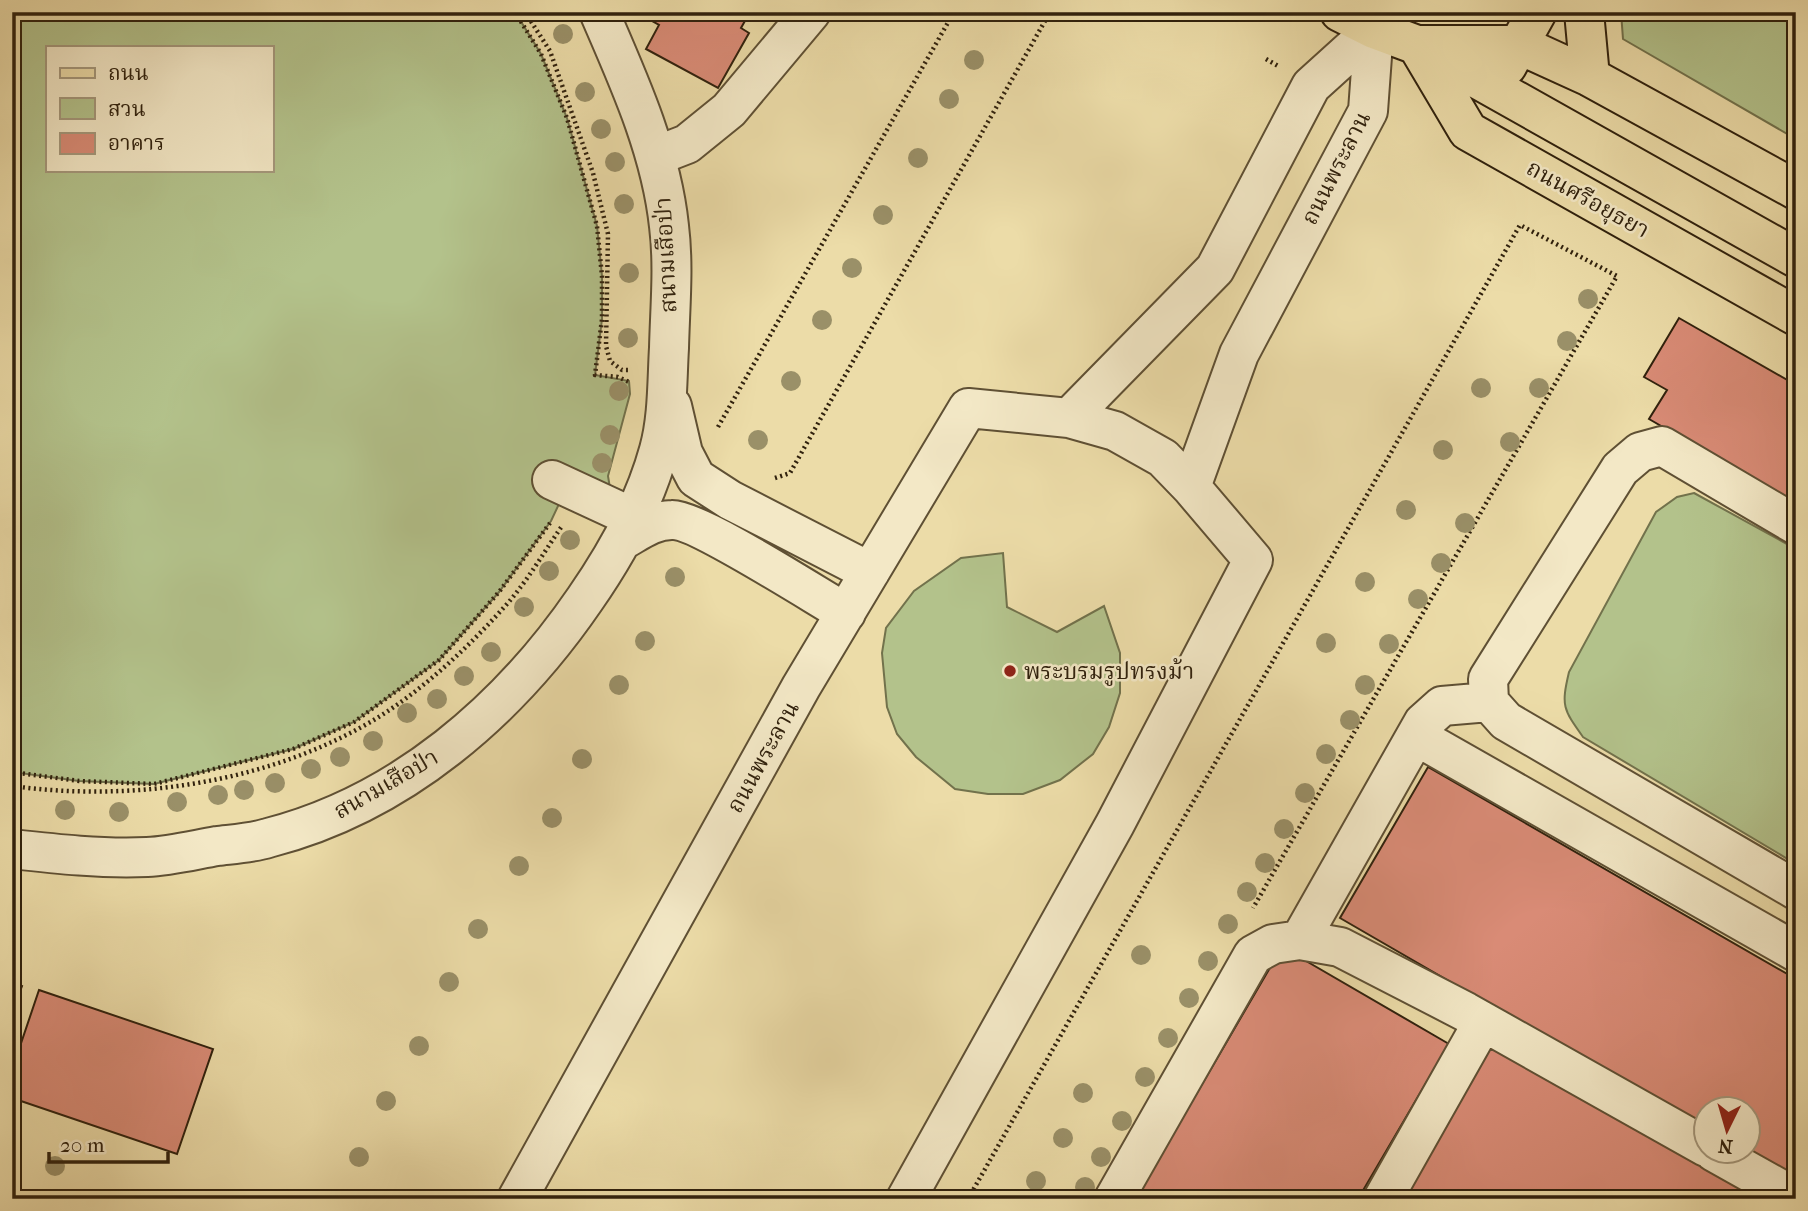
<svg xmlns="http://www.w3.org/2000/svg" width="1808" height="1211" viewBox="0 0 1808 1211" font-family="'IM FELL French Canon','Noto Serif Thai',serif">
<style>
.green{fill:#b3c28b;stroke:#72724c;stroke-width:2;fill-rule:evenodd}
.building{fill:#d98b76;stroke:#30210d;stroke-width:2}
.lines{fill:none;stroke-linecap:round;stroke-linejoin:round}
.minor-casing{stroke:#5f5034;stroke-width:42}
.major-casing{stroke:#30210d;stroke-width:42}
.path{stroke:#30210d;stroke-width:4.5;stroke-dasharray:2 3.5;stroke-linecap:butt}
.minor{stroke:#f3e8c6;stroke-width:38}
.major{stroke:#ecdca8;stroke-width:38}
.tree{fill:#9a9068}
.poi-dot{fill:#8f2418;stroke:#f3e8c6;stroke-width:2.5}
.labels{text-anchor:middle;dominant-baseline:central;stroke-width:5;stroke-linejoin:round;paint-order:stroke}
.street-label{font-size:23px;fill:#30210d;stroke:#f3e8c6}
.poi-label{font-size:23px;fill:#30210d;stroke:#f3e8c6;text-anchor:start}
</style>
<rect width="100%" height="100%" fill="#ecdca8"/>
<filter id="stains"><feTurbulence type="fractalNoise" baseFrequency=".00286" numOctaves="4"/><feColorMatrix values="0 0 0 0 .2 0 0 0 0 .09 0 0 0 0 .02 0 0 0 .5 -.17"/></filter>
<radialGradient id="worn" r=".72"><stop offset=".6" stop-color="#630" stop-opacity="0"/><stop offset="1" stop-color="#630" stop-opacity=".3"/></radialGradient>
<path class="green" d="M 12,12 L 515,12 L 541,54 L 567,118 L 597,226 L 602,276 L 602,319 L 595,375 L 629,381 L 630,394 L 608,476 L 610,488 L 574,472 L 551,521 L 499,592 L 439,660 L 354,722 L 293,749 L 154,784 L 79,781 L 12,772 ZM 47,47 L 271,47 L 271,170 L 47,170 Z
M 1621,12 L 1796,12 L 1796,139 L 1623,39 Z
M 1694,493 L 1796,549 L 1796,864 L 1583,737 C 1563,709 1561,706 1569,672 L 1656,512 L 1677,497 Z
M 1003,553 L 1007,607 L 1057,632 L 1104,606 L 1120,653 L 1120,693 L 1109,727 L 1093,754 L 1060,780 L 1023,794 L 988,794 L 955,789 L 916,757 L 897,734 L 887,707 L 882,653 L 886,628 L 914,591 L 961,558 Z"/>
<path class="building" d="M 636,12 L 750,12 L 741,28 L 749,33 L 718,88 L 646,49 L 659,25 Z
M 1679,318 L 1796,385 L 1796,504 L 1649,419 L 1667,390 L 1644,377 Z
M 1428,767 L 1796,979 L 1796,1182 L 1748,1152 L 1748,1110 L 1706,1110 L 1706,1130 L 1340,918 Z
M 1282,947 L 1449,1044 L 1358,1199 L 1135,1199 Z
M 12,982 L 22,986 L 12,1012 Z
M 39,990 L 213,1049 L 177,1154 L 12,1098 L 12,1070 Z
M 1490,1036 L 1779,1199 L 1397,1199 Z"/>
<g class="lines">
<defs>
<path id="minor" d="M 656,156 L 687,144 L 729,110 L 811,12
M 672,406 L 683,453 L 696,478 L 730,500 L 870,572
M 1069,418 L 1115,431 L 1163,458 L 1191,487
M 552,480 L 634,518
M 1796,525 L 1662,446 L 1640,452 L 1620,469 L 1488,679 L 1489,702 L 1506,721 L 1796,890
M 623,540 C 639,531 653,520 672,520 C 697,519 816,596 846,613
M 1416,736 L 1796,952
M 12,849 C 57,854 102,859 147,857 C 170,856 194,850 217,846 C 234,844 252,843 268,838 C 401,804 509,710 585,599 C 617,553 644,505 659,450 C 668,418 667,381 669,348 C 670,307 674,266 669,226 C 661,151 629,81 599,12
M 1300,940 L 1423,723 L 1442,706 L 1489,702
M 1714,1152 L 1796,1198
M 517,1199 L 801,687 L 968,408 L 1069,418 L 1215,269 L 1311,86 L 1374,29
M 906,1199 L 1115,824 L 1253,560 L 1191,487 L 1239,354 L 1368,111 L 1374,29
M 1114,1199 L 1253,955 L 1273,944 L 1300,940 L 1340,947 L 1466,1012 L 1706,1147
M 1383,1199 L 1483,1022"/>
<path id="major" d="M 1340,12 L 1374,29 L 1417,45 L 1796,258
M 1584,12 L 1590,77
M 1417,45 L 1468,131 L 1796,316
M 1419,45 L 1520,45 L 1590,77 L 1796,190
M 1507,66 L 1537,12"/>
</defs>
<use href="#minor" class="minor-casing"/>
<use href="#major" class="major-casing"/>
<path class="path" d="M 515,12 L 541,54 L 567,118 L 597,226 L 602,276 L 602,319 L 595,375 L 618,377 L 629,382
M 525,12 L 550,51 L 593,173 L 608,234 L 606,346 L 610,361 L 622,370 L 628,370
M 1266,59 L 1278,66
M 718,427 L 954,12
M 775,478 L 790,473 L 1050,12
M 12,772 L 79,781 L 154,784 L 293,749 L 354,722 L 439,660 L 499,592 L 550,523
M 12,786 C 131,802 261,784 367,724 C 419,694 467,649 507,604 C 528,580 544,552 562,526
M 968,1199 L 1520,225 L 1617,276 L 1253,908"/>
<use href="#minor" class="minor"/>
<use href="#major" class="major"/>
</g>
<g class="tree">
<circle cx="563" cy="34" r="10"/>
<circle cx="974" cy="60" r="10"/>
<circle cx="585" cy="92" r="10"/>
<circle cx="949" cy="99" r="10"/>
<circle cx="601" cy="129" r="10"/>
<circle cx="918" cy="158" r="10"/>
<circle cx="615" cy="162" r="10"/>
<circle cx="624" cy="204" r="10"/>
<circle cx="883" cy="215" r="10"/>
<circle cx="852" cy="268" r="10"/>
<circle cx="629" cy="273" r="10"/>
<circle cx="1588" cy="299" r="10"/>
<circle cx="822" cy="320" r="10"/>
<circle cx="628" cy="338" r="10"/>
<circle cx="1567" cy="341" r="10"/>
<circle cx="791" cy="381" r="10"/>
<circle cx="1481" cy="388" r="10"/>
<circle cx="1539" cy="388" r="10"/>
<circle cx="619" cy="391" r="10"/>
<circle cx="610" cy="435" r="10"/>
<circle cx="758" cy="440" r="10"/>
<circle cx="1510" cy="442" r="10"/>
<circle cx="1443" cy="450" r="10"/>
<circle cx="602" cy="463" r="10"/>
<circle cx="1406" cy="510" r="10"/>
<circle cx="1465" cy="523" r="10"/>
<circle cx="570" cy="540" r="10"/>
<circle cx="1441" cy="563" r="10"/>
<circle cx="549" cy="571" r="10"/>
<circle cx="675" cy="577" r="10"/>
<circle cx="1365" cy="582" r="10"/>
<circle cx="1418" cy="599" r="10"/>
<circle cx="524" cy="607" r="10"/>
<circle cx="645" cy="641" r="10"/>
<circle cx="1326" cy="643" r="10"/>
<circle cx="1389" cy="644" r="10"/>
<circle cx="491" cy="652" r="10"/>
<circle cx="464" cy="676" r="10"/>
<circle cx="619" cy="685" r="10"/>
<circle cx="1365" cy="685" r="10"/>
<circle cx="437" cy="699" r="10"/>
<circle cx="407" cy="713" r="10"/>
<circle cx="1350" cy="720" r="10"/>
<circle cx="373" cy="741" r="10"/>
<circle cx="1326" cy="754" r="10"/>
<circle cx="340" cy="757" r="10"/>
<circle cx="582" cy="759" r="10"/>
<circle cx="311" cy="769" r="10"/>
<circle cx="275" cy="783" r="10"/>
<circle cx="244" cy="790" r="10"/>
<circle cx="1305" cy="793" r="10"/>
<circle cx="218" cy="795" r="10"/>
<circle cx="177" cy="802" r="10"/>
<circle cx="65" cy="810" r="10"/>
<circle cx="119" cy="812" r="10"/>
<circle cx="552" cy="818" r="10"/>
<circle cx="1284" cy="829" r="10"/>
<circle cx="1265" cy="863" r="10"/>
<circle cx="519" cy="866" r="10"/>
<circle cx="1247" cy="892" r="10"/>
<circle cx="1228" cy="924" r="10"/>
<circle cx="478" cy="929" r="10"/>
<circle cx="1141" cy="955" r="10"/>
<circle cx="1208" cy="961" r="10"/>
<circle cx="449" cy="982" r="10"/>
<circle cx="1189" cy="998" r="10"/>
<circle cx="1168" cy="1038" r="10"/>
<circle cx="419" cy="1046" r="10"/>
<circle cx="1145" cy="1077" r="10"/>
<circle cx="1083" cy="1093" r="10"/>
<circle cx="386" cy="1101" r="10"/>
<circle cx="1122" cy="1121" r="10"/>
<circle cx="1063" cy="1138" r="10"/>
<circle cx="359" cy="1157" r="10"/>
<circle cx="1101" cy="1157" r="10"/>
<circle cx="55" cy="1166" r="10"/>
<circle cx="1036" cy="1181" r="10"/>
<circle cx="1085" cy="1187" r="10"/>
</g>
<circle class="poi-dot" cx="1010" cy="671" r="7"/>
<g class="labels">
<g class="street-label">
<text transform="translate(1336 168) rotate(-63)">ถนนพระลาน</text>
<text transform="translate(1588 199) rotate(29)">ถนนศรีอยุธยา</text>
<text transform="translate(666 255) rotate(-93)">สนามเสือป่า</text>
<text transform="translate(763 757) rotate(-61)">ถนนพระลาน</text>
<text transform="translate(386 784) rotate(-30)">สนามเสือป่า</text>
</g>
<g class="poi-label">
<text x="1024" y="671">พระบรมรูปทรงม้า</text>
</g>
</g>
<rect width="1808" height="1211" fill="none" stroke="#ecdca8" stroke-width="42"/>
<rect x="14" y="14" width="1780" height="1183" fill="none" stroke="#30210d" stroke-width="3.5"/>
<rect x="21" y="21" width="1766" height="1169" fill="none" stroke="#30210d" stroke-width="2"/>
<rect x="46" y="46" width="228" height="126" fill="#f3e8c6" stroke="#a5987c" stroke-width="2"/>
<rect x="60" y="68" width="35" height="10" fill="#ecdca8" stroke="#a5987c" stroke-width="2"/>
<text x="108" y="80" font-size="21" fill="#30210d">ถนน</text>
<rect x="60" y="98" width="35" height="21" fill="#b3c28b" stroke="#a5987c" stroke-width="2"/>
<text x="108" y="116" font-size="21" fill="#30210d">สวน</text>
<rect x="60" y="133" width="35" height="21" fill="#d98b76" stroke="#a5987c" stroke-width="2"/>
<text x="108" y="150" font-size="21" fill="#30210d">อาคาร</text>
<g transform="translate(1727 1130) rotate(185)"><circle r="33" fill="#f3e8c6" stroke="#a5987c" stroke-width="2"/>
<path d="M0-5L12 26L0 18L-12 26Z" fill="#8f2418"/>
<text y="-10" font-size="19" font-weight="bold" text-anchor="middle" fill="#30210d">N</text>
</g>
<path d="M49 1152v10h119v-10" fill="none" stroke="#30210d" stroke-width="3.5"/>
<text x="60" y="1152" font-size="21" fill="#30210d" stroke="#f3e8c6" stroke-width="5" paint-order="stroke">20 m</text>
<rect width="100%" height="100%" filter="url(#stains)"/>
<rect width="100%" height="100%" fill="url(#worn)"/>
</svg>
